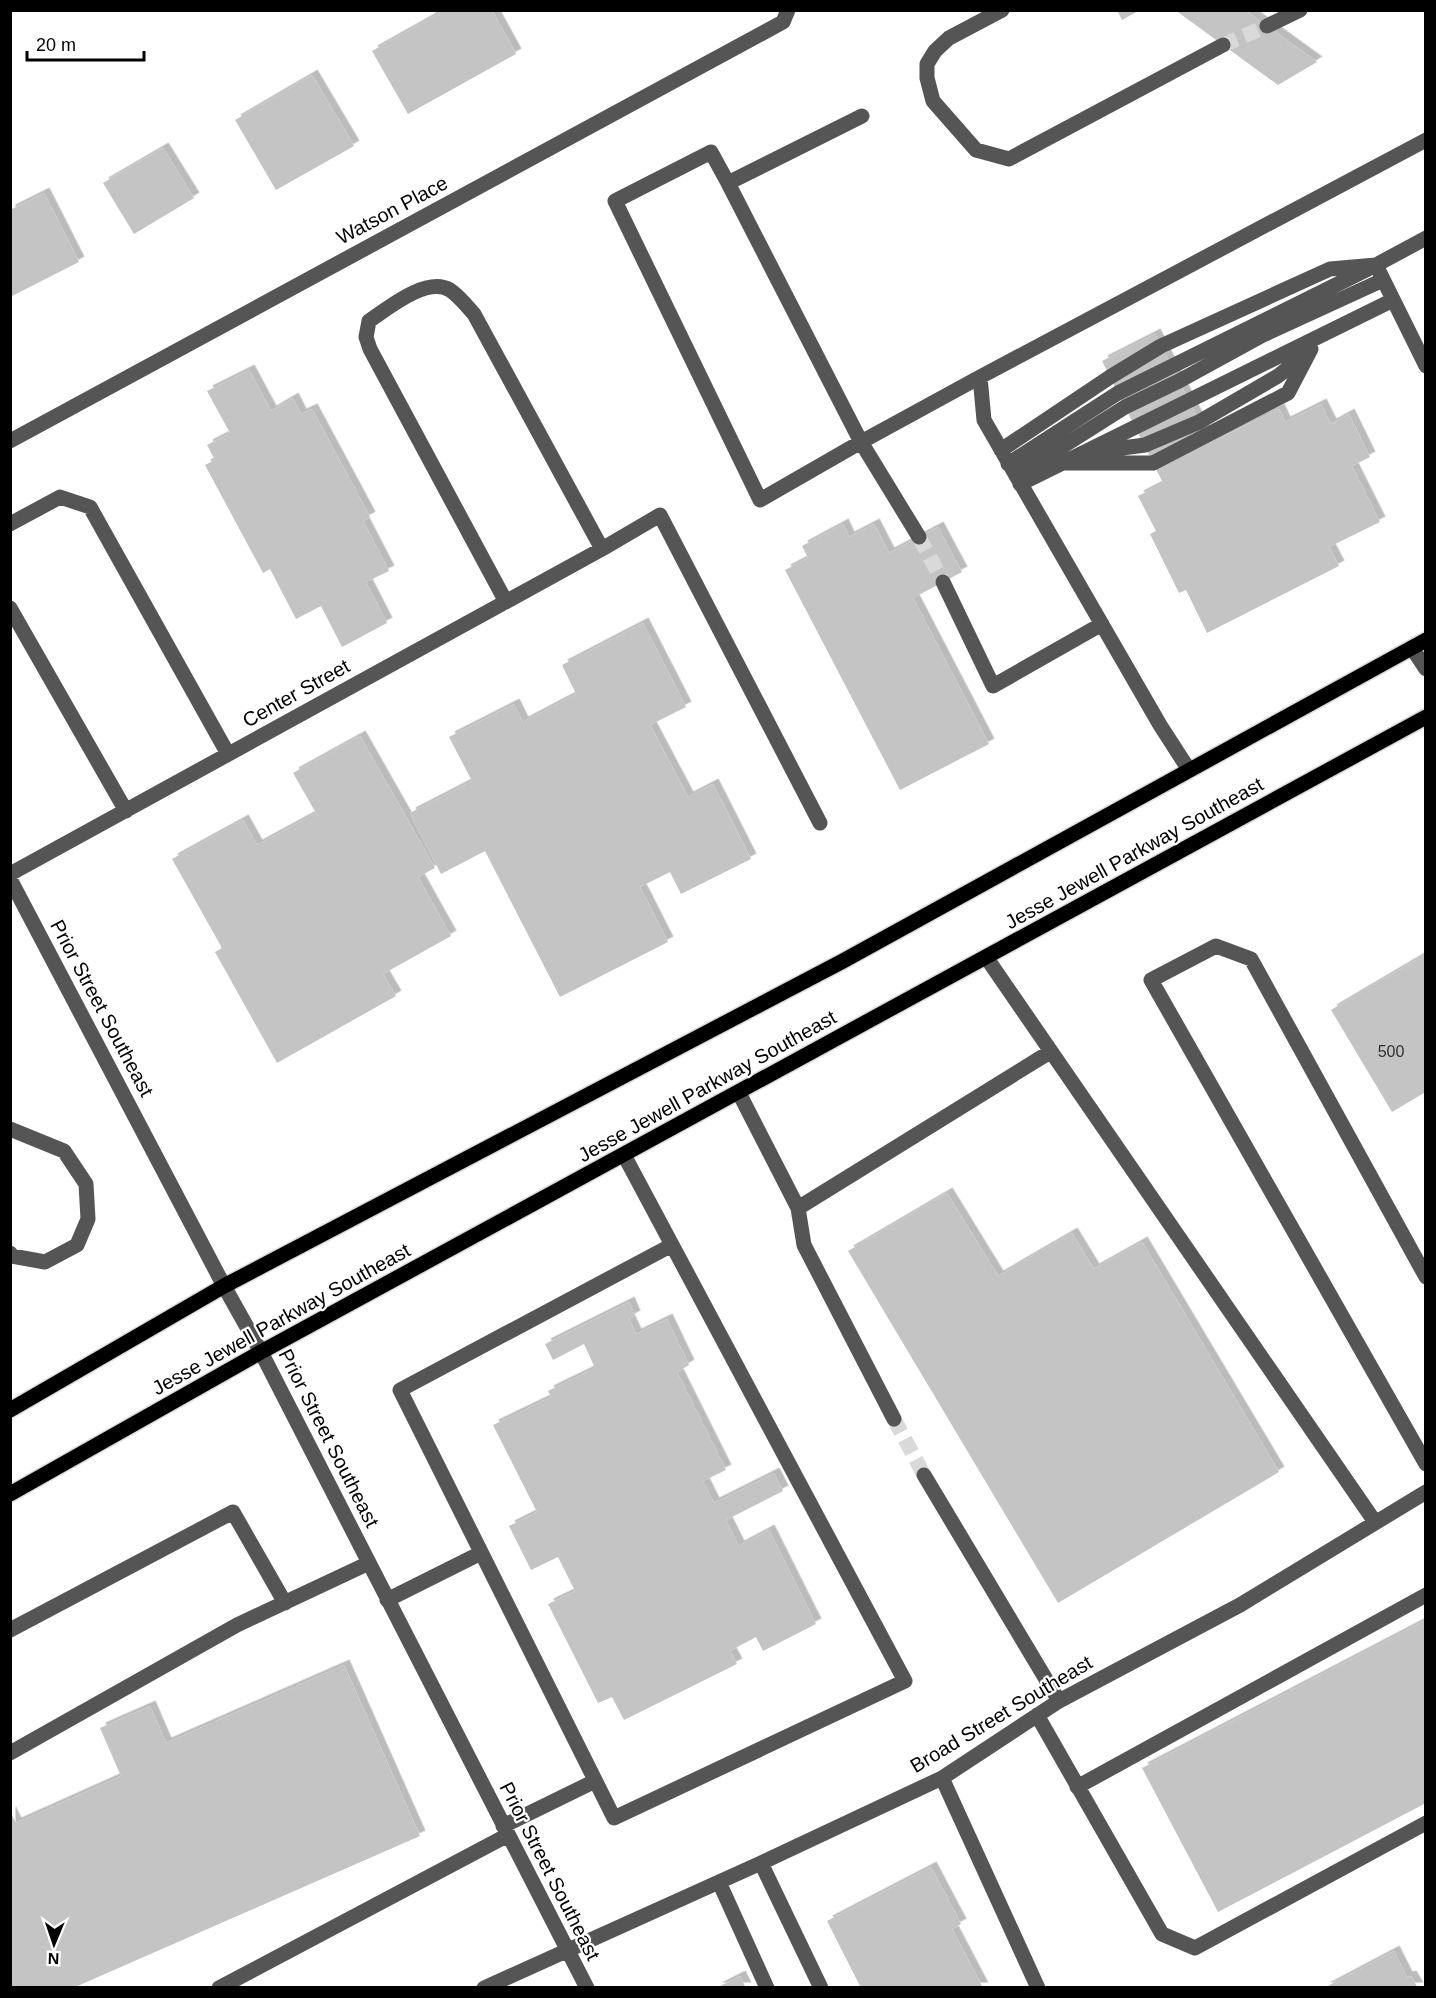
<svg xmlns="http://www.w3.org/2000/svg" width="1436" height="1998" viewBox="0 0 1436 1998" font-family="Helvetica,sans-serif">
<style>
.building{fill:#c4c4c4;filter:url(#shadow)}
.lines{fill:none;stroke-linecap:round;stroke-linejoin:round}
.minor-tunnel{stroke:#d9d9d9;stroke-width:15;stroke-dasharray:15 8;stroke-linecap:butt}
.major-casing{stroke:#dbdbdb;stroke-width:18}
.minor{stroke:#555;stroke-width:15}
.major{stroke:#000;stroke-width:15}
.labels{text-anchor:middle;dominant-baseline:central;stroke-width:4.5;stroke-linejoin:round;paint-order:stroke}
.number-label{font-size:16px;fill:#313131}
.street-label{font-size:20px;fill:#000;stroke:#fff}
</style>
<defs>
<filter id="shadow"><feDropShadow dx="5.5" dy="-5.5" stdDeviation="0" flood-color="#0004"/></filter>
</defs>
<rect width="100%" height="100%" fill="#fff"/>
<path class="building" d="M 445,10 L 492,10 L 516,54 L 408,114 L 372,51 Z
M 1117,10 L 1140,10 L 1122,20 Z
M 1175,10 L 1245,10 L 1317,62 L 1278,85 Z
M 312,75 L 354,146 L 276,190 L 235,120 Z
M 163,148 L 194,198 L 134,234 L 103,183 Z
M 44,193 L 79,262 L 10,297 L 10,210 Z
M 1155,334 L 1210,443 L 1279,409 L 1285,422 L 1321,404 L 1331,424 L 1349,414 L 1370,457 L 1352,466 L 1380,522 L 1329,547 L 1339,566 L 1207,633 L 1186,590 L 1179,593 L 1150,534 L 1156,531 L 1138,496 L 1163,483 L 1102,361 Z
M 249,370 L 271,411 L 293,398 L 301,414 L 312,409 L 370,517 L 363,521 L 389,571 L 366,582 L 387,623 L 342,647 L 321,606 L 296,619 L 270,569 L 263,573 L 205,465 L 215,460 L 207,445 L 230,433 L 207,391 Z
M 843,524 L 849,537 L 874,524 L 889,553 L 938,527 L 962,572 L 913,598 L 989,744 L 900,790 L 785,570 L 808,558 L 802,546 Z
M 643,623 L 686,707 L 650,725 L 688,797 L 713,784 L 751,859 L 681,894 L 670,872 L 640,887 L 668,942 L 560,997 L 485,851 L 441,874 L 410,813 L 472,781 L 449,737 L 514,704 L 523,722 L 576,694 L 562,665 Z
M 360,736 L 435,868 L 418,877 L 451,936 L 383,974 L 396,996 L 277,1063 L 215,952 L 222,948 L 172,859 L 243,820 L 257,845 L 316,813 L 293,773 Z
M 1426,954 L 1426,1097 L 1424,1093 L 1392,1112 L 1331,1010 Z
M 947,1193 L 998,1276 L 1072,1233 L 1094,1269 L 1142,1242 L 1279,1472 L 1058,1603 L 848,1251 Z
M 629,1302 L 635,1316 L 629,1319 L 636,1334 L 667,1319 L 689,1365 L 677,1372 L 726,1470 L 703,1481 L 714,1503 L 774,1473 L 783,1491 L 726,1520 L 739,1546 L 769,1530 L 816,1624 L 763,1651 L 756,1637 L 730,1651 L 737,1664 L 624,1720 L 612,1697 L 598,1703 L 548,1604 L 575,1591 L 558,1557 L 531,1570 L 509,1526 L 537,1512 L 493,1425 L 551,1397 L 548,1391 L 595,1368 L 584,1344 L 553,1360 L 545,1344 Z
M 1426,1620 L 1426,1803 L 1218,1912 L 1142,1768 Z
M 344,1665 L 420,1836 L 73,1988 L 10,1988 L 10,1811 L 16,1823 L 121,1776 L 100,1728 L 150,1706 L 166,1743 Z
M 931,1867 L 961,1924 L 952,1929 L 983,1988 L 861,1988 L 827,1921 Z
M 1394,1951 L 1407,1977 L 1411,1976 L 1418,1988 L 1324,1988 Z
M 740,1976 L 746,1988 L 716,1988 Z"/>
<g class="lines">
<path class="minor-tunnel" d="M 1223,45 L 1267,26
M 919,537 L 943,582
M 894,1419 L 924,1475"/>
<defs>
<path id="major" d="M 10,1410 L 224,1286 L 843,961 L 1426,640
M 10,1494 L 261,1352 L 1426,717"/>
</defs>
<use href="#major" class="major-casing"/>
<path class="minor" d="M 1002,10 L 949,38 L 935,51 L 927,64 L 927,78 L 933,101 L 976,150 L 1009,159 L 1223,45
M 1267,26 L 1300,10
M 728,183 L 861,442 L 760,500 L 615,201 L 711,152 L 728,183 L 862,116
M 1426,238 L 1376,265 L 1426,366
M 10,441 L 783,22 L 788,10
M 1001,450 L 1110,377 L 1161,346 L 1330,269 L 1376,265
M 1092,452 L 1145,445 L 1199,422 L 1278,376 L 1304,355
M 1067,463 L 1153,463 L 1288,393 L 1311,349
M 1008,464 L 1118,393 L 1368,269
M 1016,476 L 1125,407 L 1179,381 L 1263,335 L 1383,280
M 1020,484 L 1393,300
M 10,524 L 60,497 L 90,507 L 228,754
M 919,537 L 861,442 L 980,377
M 943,582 L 993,686 L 1102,624
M 506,602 L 370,349 L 366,337 L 369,321 C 388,308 427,276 450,290 C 459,296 467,306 474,314 L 602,549
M 10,608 L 126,811
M 1412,648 L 1426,669
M 1189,770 L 1160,725 L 984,420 L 980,377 L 1426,140
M 10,874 L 602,549 L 660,515 L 820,823
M 10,879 L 224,1286 L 261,1352 L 587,1988
M 986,957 L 1375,1522
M 739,1093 L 798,1208 L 804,1245 L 894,1419
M 10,1129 L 64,1151 L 86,1184 L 88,1219 L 77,1245 L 45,1262 L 12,1256 L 10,1253
M 624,1155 L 905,1681 L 614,1818 L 400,1390 L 672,1245
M 798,1208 L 1050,1052
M 1426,1277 L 1251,959 L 1216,946 L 1151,980 L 1426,1464
M 924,1475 L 1059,1701
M 387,1600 L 481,1553
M 10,1630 L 233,1512 L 285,1603
M 1037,1715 L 1162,1934 L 1195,1948 L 1426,1823
M 10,1753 L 237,1625 L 369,1563
M 942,1778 L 1038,1988
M 1077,1787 L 1426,1595
M 503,1826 L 595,1781
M 761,1863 L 821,1988
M 719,1882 L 767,1988
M 219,1988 L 508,1835
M 484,1988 L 761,1863 L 942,1778 L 1059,1701 L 1240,1605 L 1426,1492"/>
<use href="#major" class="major"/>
</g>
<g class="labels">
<g class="number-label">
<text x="1391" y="1051">500</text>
</g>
<g class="street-label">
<text transform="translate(392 210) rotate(-28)">Watson Place</text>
<text transform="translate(296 693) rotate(-29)">Center Street</text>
<text transform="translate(1134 853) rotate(-29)">Jesse Jewell Parkway Southeast</text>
<text transform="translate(102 1008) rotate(62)">Prior Street Southeast</text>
<text transform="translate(707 1086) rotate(-29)">Jesse Jewell Parkway Southeast</text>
<text transform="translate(281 1319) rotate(-29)">Jesse Jewell Parkway Southeast</text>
<text transform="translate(329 1438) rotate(63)">Prior Street Southeast</text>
<text transform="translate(1001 1714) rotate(-31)">Broad Street Southeast</text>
<text transform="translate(550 1871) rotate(63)">Prior Street Southeast</text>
</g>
</g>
<rect width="1436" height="1998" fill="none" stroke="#000000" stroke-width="24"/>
<g transform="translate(54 1944) rotate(182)" stroke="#ffffff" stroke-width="4.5" paint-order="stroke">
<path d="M0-4.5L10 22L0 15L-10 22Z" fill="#000000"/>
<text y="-9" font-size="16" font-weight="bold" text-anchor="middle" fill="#000000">N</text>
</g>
<path d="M27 51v9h117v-9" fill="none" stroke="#000000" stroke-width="3"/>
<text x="36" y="51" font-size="18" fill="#000000" stroke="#ffffff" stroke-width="4.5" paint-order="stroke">20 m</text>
</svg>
